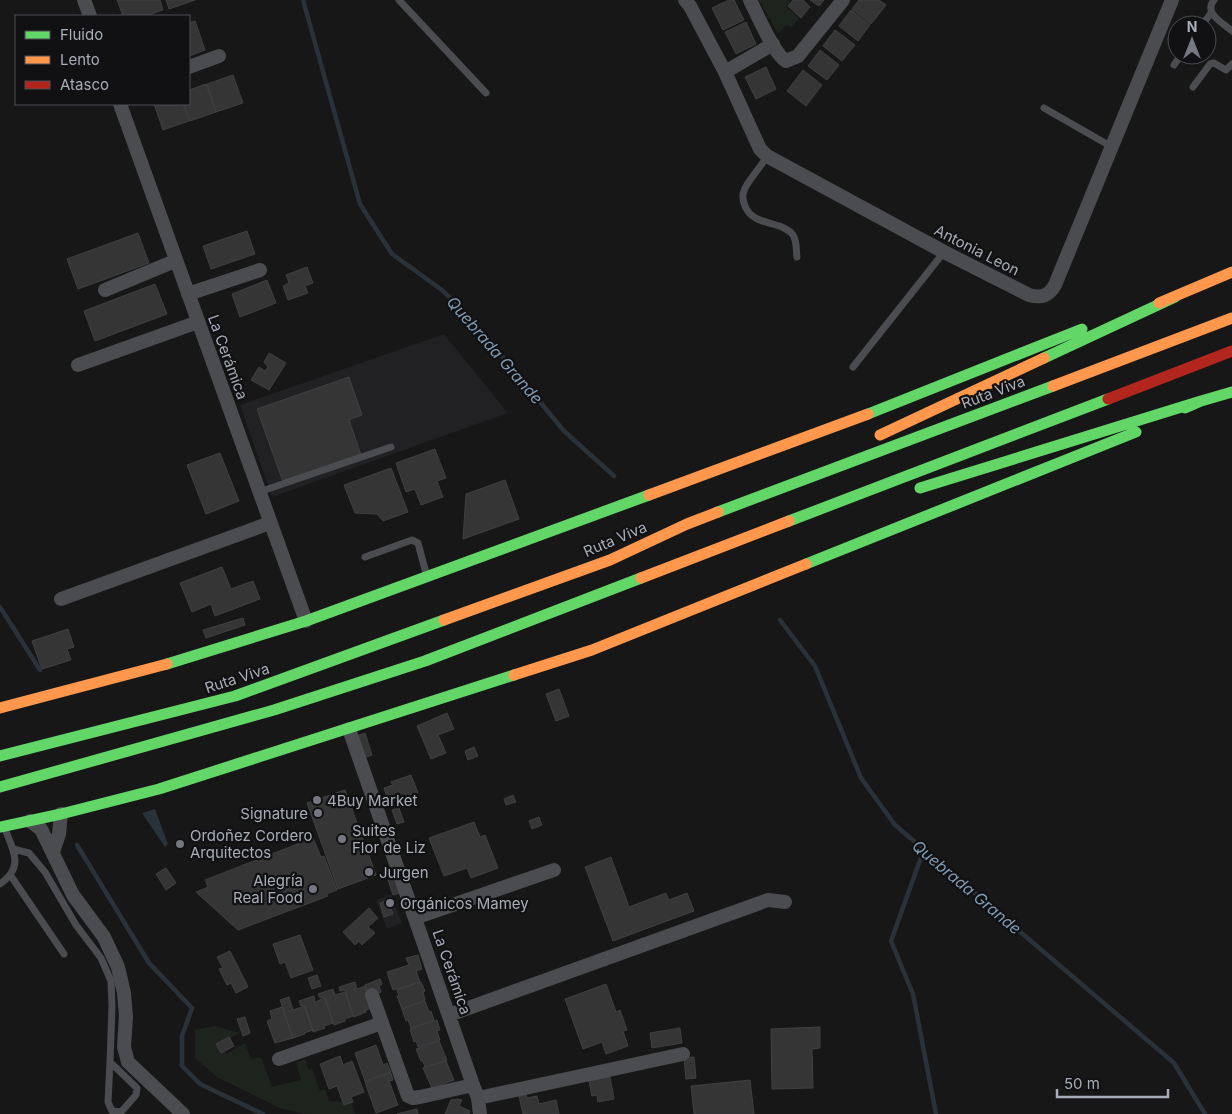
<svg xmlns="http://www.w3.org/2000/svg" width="1232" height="1114" viewBox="0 0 1232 1114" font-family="Inter,sans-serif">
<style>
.built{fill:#212123}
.green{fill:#1d241e}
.water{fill:#2a3239}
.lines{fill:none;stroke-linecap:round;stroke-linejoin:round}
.stream{stroke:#2a3239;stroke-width:4.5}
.building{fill:#353536;stroke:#3f4043}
.lane{stroke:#4b4c50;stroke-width:7}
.street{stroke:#4b4c50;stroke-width:14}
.fast{stroke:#63d668;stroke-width:11}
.slow{stroke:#ff974d;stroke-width:11}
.jam{stroke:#b3261e;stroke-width:11}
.poi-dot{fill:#757880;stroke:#111113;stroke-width:2}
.labels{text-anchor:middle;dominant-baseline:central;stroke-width:4.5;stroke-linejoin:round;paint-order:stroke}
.street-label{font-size:15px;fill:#a8adb8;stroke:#111113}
.poi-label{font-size:15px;fill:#a8adb8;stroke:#111113;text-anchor:start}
.water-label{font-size:16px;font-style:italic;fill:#7f9bb3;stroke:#111113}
</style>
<rect width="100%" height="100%" fill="#171717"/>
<path class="built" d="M 444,334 L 508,413 L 272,497 L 240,405 Z
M 391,894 L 402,923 L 387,929 L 376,900 Z"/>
<path class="green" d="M 759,0 L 790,0 L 786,7 L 799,18 L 792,27 L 786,25 L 778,34 Z
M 215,1026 L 240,1033 L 220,1044 L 226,1054 L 245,1043 L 251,1059 L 261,1057 L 272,1087 L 301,1080 L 296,1063 L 305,1059 L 309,1070 L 312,1068 L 320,1091 L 325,1089 L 329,1101 L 351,1102 L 355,1114 L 305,1114 L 280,1108 L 217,1077 L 195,1058 L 195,1030 Z"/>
<path class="water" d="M 155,809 L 168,844 L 165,847 L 142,813 Z"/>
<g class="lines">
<path class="stream" d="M 303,0 L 360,204 L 392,254 L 442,290 L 468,315 L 564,431 L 614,476
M 0,607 L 40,670
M 780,620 L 815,666 L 861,778 L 895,825 L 1174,1063 L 1205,1114
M 77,845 L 149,963 L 192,1008 L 182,1036 L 182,1066 L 200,1084 L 263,1114
M 924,849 L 891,941 L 913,994 L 936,1114"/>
</g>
<path class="building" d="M 117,0 L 160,0 L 163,10 L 145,16 L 123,16 Z
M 166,0 L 195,0 L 169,9 Z
M 729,0 L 734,0 L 744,20 L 723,30 L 712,8 Z
M 793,0 L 803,0 L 810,7 L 801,18 L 788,6 Z
M 810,0 L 824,0 L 819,6 Z
M 859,0 L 879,0 L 886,5 L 871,24 L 852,9 Z
M 851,10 L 870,25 L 858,41 L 839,26 Z
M 195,21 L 205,50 L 189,56 L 189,23 Z
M 746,22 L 756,44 L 736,54 L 725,32 Z
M 835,30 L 855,45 L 842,61 L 823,46 Z
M 820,50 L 839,65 L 827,80 L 808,66 Z
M 766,67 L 776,89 L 756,99 L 745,77 Z
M 803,70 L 822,85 L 806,106 L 787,91 Z
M 233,75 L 243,103 L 216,112 L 207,84 Z
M 206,84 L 216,112 L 190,121 L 184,104 L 189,104 L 189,90 Z
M 154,104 L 183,104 L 189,121 L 163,130 Z
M 247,231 L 255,254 L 211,269 L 203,246 Z
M 138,233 L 149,263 L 78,289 L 67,259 Z
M 307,267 L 313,283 L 305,286 L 308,293 L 288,300 L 283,286 L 289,283 L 286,275 Z
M 267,280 L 276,303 L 240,317 L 232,294 Z
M 155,284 L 167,314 L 95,341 L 84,311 Z
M 269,353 L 286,363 L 269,390 L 251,380 L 259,367 L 265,371 L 268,367 L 264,362 Z
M 349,377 L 362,415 L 349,420 L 361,455 L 283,482 L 257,409 Z
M 435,449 L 446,478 L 437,481 L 443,497 L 421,505 L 415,489 L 406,492 L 396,463 Z
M 220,453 L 239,501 L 206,514 L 187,465 Z
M 391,468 L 408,512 L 383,521 L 377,514 L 355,513 L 344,485 Z
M 505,480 L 519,519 L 463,539 L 466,494 Z
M 222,567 L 231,589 L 253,581 L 260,599 L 215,616 L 211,604 L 192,612 L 180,583 Z
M 243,618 L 245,625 L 206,638 L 203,630 Z
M 68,629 L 74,647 L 67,649 L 71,660 L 42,669 L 32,641 Z
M 559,689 L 569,716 L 556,721 L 546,694 Z
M 447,713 L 454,729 L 438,735 L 446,753 L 431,759 L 417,726 Z
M 365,733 L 372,755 L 361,759 L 353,737 Z
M 474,747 L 478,756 L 468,760 L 465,751 Z
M 411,775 L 418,793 L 389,803 L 384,788 L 393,785 L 391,782 Z
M 345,790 L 376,875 L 338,889 L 307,803 Z
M 513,795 L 516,802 L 506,805 L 504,799 Z
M 399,808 L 404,822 L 397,824 L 392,810 Z
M 539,817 L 542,825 L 532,829 L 529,821 Z
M 474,822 L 480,837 L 485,835 L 498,868 L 471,878 L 467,868 L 444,876 L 429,838 Z
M 313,838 L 321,857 L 324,856 L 337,890 L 326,894 L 328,896 L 238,930 L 196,892 L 208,887 L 205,880 Z
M 611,857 L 629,907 L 666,893 L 669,900 L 687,893 L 694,911 L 613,941 L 585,867 Z
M 166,868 L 176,883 L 166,890 L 156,874 Z
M 395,877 L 400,893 L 393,895 L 388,880 Z
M 388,900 L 393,914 L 384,917 L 380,903 Z
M 369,908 L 378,918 L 368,927 L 375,933 L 362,945 L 359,941 L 355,945 L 343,932 Z
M 300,935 L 313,970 L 291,978 L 285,962 L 280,964 L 273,944 Z
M 230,951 L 248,987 L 236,993 L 231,983 L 227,985 L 219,969 L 223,968 L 217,957 Z
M 418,955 L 422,969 L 416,971 L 420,982 L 393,990 L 387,972 L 409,965 L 406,958 Z
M 317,975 L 321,986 L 312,989 L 308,978 Z
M 380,979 L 382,984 L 379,986 L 381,992 L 369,996 L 365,985 Z
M 355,982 L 357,989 L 365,986 L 372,1008 L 366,1010 L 366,1012 L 354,1017 L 345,990 L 340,991 L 339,987 Z
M 421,982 L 425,991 L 423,992 L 425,1000 L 402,1009 L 397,996 L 399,996 L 397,990 Z
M 606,984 L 616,1012 L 620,1010 L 627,1030 L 623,1031 L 628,1046 L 606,1054 L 602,1042 L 583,1049 L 565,999 Z
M 333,989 L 335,995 L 345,992 L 353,1016 L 345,1019 L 345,1021 L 334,1025 L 325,997 L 320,998 L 318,994 Z
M 314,996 L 315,1002 L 325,998 L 333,1023 L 324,1026 L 325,1028 L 313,1032 L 304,1005 L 301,1006 L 299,1001 Z
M 289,997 L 293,1010 L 305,1006 L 313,1030 L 304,1033 L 305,1034 L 293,1038 L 280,1000 Z
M 425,1001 L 429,1012 L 431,1011 L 434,1020 L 411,1028 L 408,1020 L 406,1021 L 402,1009 Z
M 282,1007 L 293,1038 L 275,1043 L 267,1021 L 272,1019 L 270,1011 Z
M 245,1017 L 250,1033 L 243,1036 L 237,1019 Z
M 437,1020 L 440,1030 L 437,1031 L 440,1040 L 418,1047 L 416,1041 L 414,1042 L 410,1029 Z
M 820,1027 L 820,1048 L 812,1049 L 813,1088 L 772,1089 L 771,1029 Z
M 680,1028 L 682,1043 L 652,1048 L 650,1033 Z
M 229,1037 L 234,1046 L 221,1053 L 216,1044 Z
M 439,1041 L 447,1060 L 425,1067 L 423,1061 L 421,1061 L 416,1049 Z
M 376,1045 L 383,1065 L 387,1063 L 391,1072 L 365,1081 L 355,1053 Z
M 340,1056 L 343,1065 L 352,1061 L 364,1092 L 351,1097 L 353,1102 L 344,1105 L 337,1086 L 329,1089 L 320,1064 Z
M 694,1057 L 696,1078 L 686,1079 L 684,1058 Z
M 446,1061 L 454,1080 L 432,1088 L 423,1068 Z
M 391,1073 L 393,1080 L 389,1081 L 398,1105 L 376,1113 L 365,1082 Z
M 610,1077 L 614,1099 L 598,1102 L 597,1095 L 592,1096 L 589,1081 Z
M 750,1080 L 754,1114 L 694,1114 L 691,1086 Z
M 526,1094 L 527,1098 L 537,1096 L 539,1104 L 556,1100 L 559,1114 L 523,1114 L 519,1096 Z
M 458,1099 L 462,1100 L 459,1106 L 470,1111 L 469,1114 L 445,1114 L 451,1100 Z
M 417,1109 L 418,1114 L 397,1114 Z"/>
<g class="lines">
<path class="lane" d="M 399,0 L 486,93
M 1214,0 C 1203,13 1223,23 1232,31
M 1202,25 L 1211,13
M 1174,65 L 1181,55
M 1193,87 L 1210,64 L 1214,63 L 1226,70 L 1232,64
M 1044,108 L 1112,147
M 767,156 C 762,166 746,182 744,191 C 742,195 743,201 745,206 C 753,227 782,220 793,235 C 797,241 796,250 797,257
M 853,367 L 944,252
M 259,492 L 391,447
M 365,557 L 412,540 L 418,543 L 426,573
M 13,849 L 29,853 L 45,872 L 76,925 L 101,958 L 111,981 L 112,1006 L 110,1062 L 137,1088 L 136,1095 L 121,1112 L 112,1111 L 108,1102 L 110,1062
M 11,876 L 64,954
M 0,884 C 24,867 14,852 5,829"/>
<path class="street" d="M 84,0 L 90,16
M 685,0 L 690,6 L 725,72 L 760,149 L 767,156 L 944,252 L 1029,295 C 1041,298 1048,297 1055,285 L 1172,0
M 750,0 C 757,14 774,54 786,61 L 798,56 L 843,0
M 189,67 L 219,56
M 725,72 L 773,44
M 120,104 L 306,621
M 105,290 L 175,261
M 188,294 L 260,270
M 78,365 L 198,322
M 61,599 L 270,523
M 349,729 L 473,1085 L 478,1098 L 480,1114
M 30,821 L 41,829 L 73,895 L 104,937 L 118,967 L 124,993 L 126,1016 L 124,1047 L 128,1062 L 183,1114
M 53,852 L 59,834 L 61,814
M 415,918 L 554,870
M 372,995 L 408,1096 L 413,1098 L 420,1097 L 473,1085
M 449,1015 L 768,900 L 785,902
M 279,1059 L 382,1023
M 478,1098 L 683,1054"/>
<path class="fast" d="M 1044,358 L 1175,297
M 1185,408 L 1201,401 L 1232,392
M 868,414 L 1082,329
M 920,488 L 1201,401
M 718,512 L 1053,386
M 789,521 L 1108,399
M 806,564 L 1136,432
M 167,664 L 306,621 L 649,495
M 0,756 L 235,696 L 444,620
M 0,787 L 274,710 L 425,661 L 641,578
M 0,827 L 61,814 L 159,789 L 514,675"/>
<path class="slow" d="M 1159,303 L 1232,272
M 1053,386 L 1232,318
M 880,435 L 1044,358
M 649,495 L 868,414
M 641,578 L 789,521
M 444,620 L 610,560 L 687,524 L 718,512
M 514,675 L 592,650 L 806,564
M 0,708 L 167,664"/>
<path class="jam" d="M 1108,399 L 1232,351"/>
</g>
<g class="poi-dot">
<circle cx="317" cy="800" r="5"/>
<circle cx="318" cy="813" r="5"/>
<circle cx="342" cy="839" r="5"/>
<circle cx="180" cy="844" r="5"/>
<circle cx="369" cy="872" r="5"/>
<circle cx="313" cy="889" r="5"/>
<circle cx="390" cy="903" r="5"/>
</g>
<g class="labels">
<g class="street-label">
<text transform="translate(977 250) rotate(27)">Antonia Leon</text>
<text transform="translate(228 357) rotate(70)">La Cerámica</text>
<text transform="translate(993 392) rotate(-21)">Ruta Viva</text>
<text transform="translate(615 539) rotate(-23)">Ruta Viva</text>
<text transform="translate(237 678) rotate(-18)">Ruta Viva</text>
<text transform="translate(452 972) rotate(71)">La Cerámica</text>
</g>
<g class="poi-label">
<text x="327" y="800">4Buy Market</text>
<text x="308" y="813" text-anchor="end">Signature</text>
<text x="352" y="830">Suites<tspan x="352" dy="17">Flor de Liz</tspan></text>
<text x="190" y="835">Ordoñez Cordero<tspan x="190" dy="17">Arquitectos</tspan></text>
<text x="379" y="872">Jurgen</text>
<text x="303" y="880" text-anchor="end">Alegría<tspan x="303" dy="17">Real Food</tspan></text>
<text x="400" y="903">Orgánicos Mamey</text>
</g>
<g class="water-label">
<text transform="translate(495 350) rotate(49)">Quebrada Grande</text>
<text transform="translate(967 887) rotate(40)">Quebrada Grande</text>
</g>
</g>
<rect x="15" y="15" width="175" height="90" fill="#111113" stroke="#4d4f55"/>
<rect x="25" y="31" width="25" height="8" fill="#63d668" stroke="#4d4f55"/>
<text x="60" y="40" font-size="15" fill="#a8adb8">Fluido</text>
<rect x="25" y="56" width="25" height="8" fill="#ff974d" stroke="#4d4f55"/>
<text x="60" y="65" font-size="15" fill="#a8adb8">Lento</text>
<rect x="25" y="81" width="25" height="8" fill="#b3261e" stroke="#4d4f55"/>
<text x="60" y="90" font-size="15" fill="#a8adb8">Atasco</text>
<g transform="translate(1192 40)"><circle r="24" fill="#111113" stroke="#4d4f55"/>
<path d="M0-4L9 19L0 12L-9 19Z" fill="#757880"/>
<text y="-8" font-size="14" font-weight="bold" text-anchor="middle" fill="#a8adb8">N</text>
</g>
<path d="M1057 1089v8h111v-8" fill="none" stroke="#a8adb8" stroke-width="2.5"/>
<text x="1064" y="1089" font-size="15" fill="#a8adb8" stroke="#111113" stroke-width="4" paint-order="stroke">50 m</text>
</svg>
